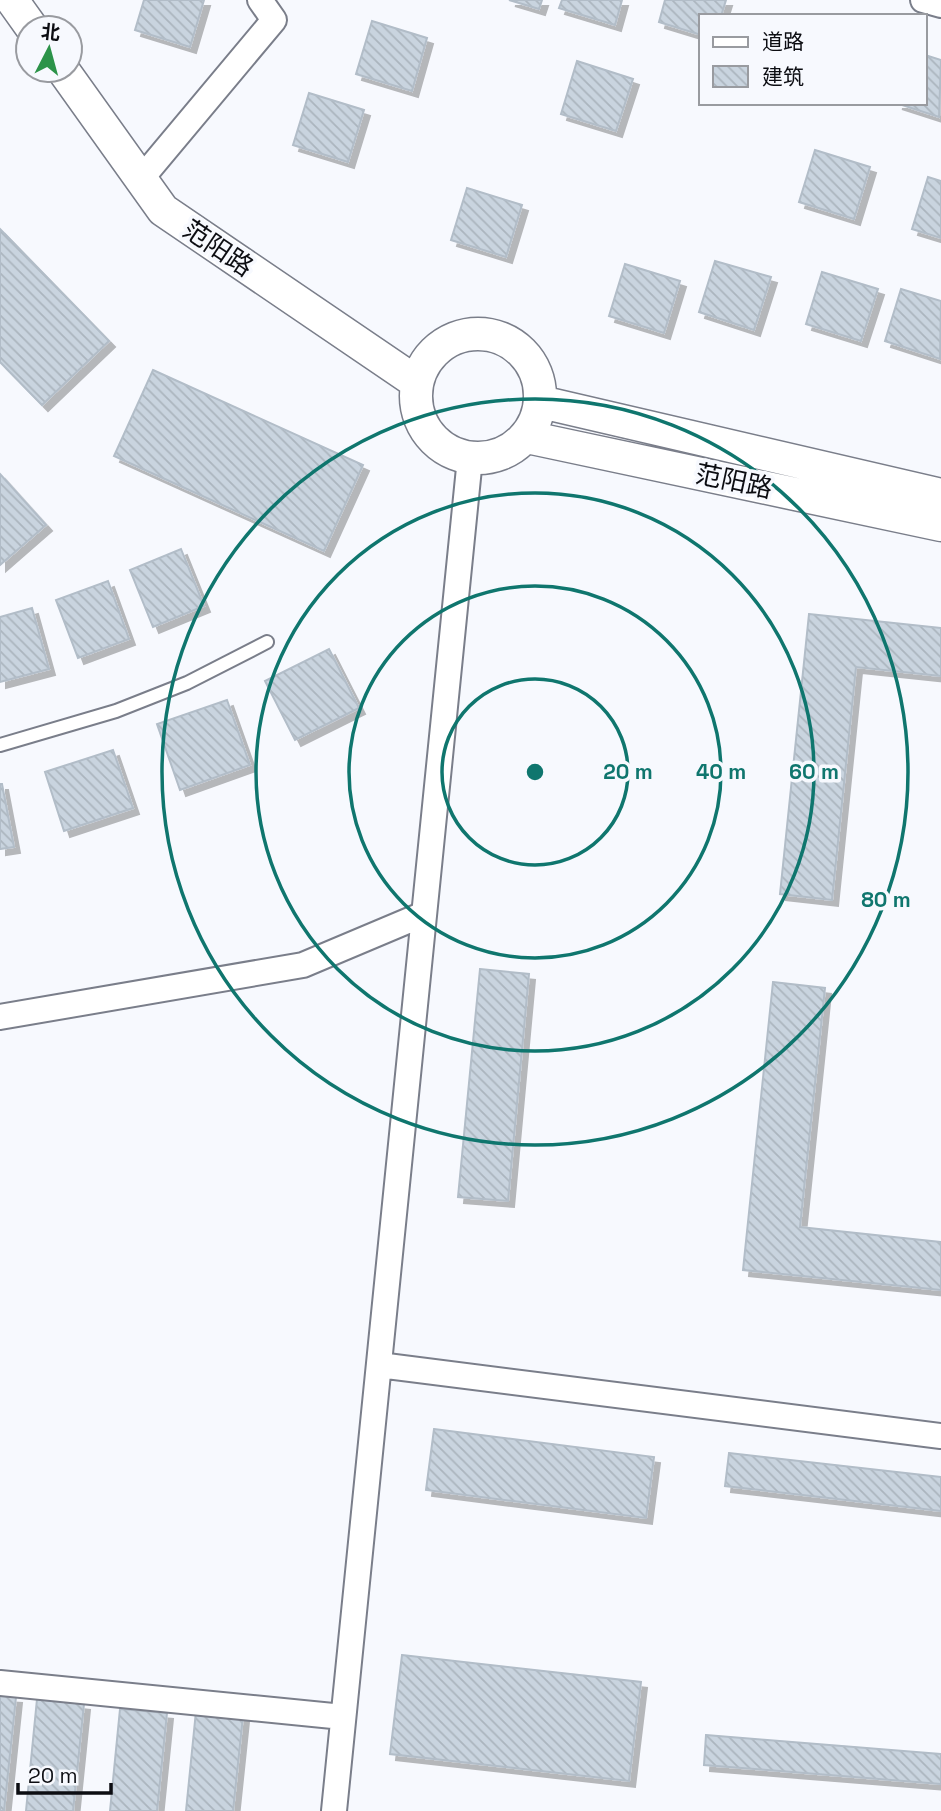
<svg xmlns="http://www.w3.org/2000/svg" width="941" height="1811" viewBox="0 0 941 1811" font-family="'Space Grotesk','Noto Sans SC',sans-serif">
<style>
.building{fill:url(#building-back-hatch);stroke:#b2bdc8;stroke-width:2;filter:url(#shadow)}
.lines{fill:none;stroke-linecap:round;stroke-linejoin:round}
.service-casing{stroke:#7a7e8a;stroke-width:16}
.minor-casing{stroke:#7a7e8a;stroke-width:28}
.tertiary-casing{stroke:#7a7e8a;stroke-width:35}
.service{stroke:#fff;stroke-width:12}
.minor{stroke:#fff;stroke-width:24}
.tertiary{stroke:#fff;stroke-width:32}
.ring{fill:none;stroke:#0f766e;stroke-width:3.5}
.labels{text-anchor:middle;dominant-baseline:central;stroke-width:7;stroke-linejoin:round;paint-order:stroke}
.street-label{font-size:26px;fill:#0c0d12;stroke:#f7f9fe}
.centre{fill:#0f766e;stroke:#f7f9fe;stroke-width:3.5}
.ring-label{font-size:21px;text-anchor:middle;font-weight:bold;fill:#0f766e;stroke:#f7f9fe;stroke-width:7;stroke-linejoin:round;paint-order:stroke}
</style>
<defs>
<pattern id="building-back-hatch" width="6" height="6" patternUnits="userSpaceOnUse" patternTransform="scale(1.75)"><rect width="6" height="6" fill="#c9d4df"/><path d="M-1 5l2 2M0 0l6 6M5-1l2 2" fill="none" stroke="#abb5be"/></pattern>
<filter id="shadow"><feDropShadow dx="6" dy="6" stdDeviation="0" flood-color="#0004"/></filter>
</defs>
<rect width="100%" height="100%" fill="#f7f9fe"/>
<path class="building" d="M 144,0 L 204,0 L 190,47 L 135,30 Z
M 509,0 L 542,0 L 539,9 Z
M 562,0 L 622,0 L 615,25 L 559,8 Z
M 665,0 L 726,0 L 721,16 L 701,16 L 701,35 L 659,22 Z
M 372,21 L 427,38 L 412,91 L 356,74 Z
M 925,55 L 941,60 L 939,117 L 896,103 L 925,103 Z
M 577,61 L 633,79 L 616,131 L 561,114 Z
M 309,93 L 364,110 L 348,162 L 293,145 Z
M 815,150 L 870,167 L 854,219 L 799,202 Z
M 928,177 L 941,181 L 941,238 L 912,229 Z
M 467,188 L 522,205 L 506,257 L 451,240 Z
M 0,229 L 109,341 L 42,405 L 0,362 Z
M 715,261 L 771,277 L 754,330 L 699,312 Z
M 625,264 L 680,281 L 664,333 L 609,316 Z
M 822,272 L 878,289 L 861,341 L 806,324 Z
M 901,289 L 941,301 L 940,359 L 885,341 Z
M 153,370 L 363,465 L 324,551 L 114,456 Z
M 0,474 L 46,525 L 0,565 Z
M 181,549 L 204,606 L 153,627 L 130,570 Z
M 108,581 L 129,639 L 78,658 L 56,600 Z
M 32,608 L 49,669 L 0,682 L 0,617 Z
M 809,614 L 941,628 L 941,676 L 856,667 L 832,900 L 780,894 Z
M 329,649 L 359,708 L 295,740 L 265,681 Z
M 227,700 L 250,765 L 180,790 L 157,724 Z
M 113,750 L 133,808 L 64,831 L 45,772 Z
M 0,784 L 2,784 L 14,847 L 0,849 Z
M 480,969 L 529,974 L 508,1201 L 458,1197 Z
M 773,982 L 825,988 L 800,1227 L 941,1242 L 941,1290 L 743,1270 Z
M 434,1429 L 654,1457 L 646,1518 L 426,1490 Z
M 729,1453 L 941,1477 L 941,1511 L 725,1486 Z
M 402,1655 L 641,1682 L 629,1781 L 390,1754 Z
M 0,1696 L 16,1697 L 4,1811 L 0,1811 Z
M 37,1699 L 84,1704 L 73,1811 L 26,1811 Z
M 120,1709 L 167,1713 L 157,1811 L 110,1811 Z
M 196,1711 L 243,1716 L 233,1811 L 186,1811 Z
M 706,1735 L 941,1754 L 941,1784 L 704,1765 Z"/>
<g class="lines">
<defs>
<path id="service" d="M 0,745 L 116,711 L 187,683 L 267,642"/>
<path id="minor" d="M 923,0 L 941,5
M 141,179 L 274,20 L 260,0
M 0,1017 L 303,965 L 424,914
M 379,1365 L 941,1436
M 0,1683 L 343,1717
M 334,1811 L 470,458"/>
<path id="tertiary" d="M 12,0 L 32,28
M 63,70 L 163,210 L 416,382
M416 396a62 62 0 1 1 124 0a62 62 0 1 1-124 0Z
M 541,402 L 941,495
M 527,437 L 941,525"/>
</defs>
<use href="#service" class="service-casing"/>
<use href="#minor" class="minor-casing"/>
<use href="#tertiary" class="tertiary-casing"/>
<use href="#service" class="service"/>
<use href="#minor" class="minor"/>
<use href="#tertiary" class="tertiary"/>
</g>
<g class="ring">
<circle cx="535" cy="772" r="93"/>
<circle cx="535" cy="772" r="186"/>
<circle cx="535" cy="772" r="279"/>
<circle cx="535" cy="772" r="373"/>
</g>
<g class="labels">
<g class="street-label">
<text transform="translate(218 248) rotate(34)">范阳路</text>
<text transform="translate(734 481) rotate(12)">范阳路</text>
</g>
</g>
<circle cx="535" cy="772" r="10" class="centre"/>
<g class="ring-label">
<text x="628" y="779">20 m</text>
<text x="721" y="779">40 m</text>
<text x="814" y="779">60 m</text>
<text x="886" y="907">80 m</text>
</g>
<rect x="699" y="14" width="228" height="91" fill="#f7f9fe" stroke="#999ba0" stroke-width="2"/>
<rect x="713" y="37" width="35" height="10" fill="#ffffff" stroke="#999ba0" stroke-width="2"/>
<text x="762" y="49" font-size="21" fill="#0c0d12">道路</text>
<rect x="713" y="66" width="35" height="21" fill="url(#building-back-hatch)" stroke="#999ba0" stroke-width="2"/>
<text x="762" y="84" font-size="21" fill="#0c0d12">建筑</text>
<g transform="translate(49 49) rotate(6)"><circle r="33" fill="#f7f9fe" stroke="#999ba0" stroke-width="2"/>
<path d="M0-5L12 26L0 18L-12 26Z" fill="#2c9349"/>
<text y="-10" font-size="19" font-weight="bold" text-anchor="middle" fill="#0c0d12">北</text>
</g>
<path d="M18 1783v10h93v-10" fill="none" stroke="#0c0d12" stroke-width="3.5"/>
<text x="28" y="1783" font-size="21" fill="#0c0d12" stroke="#f7f9fe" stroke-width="5" paint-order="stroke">20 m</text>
</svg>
